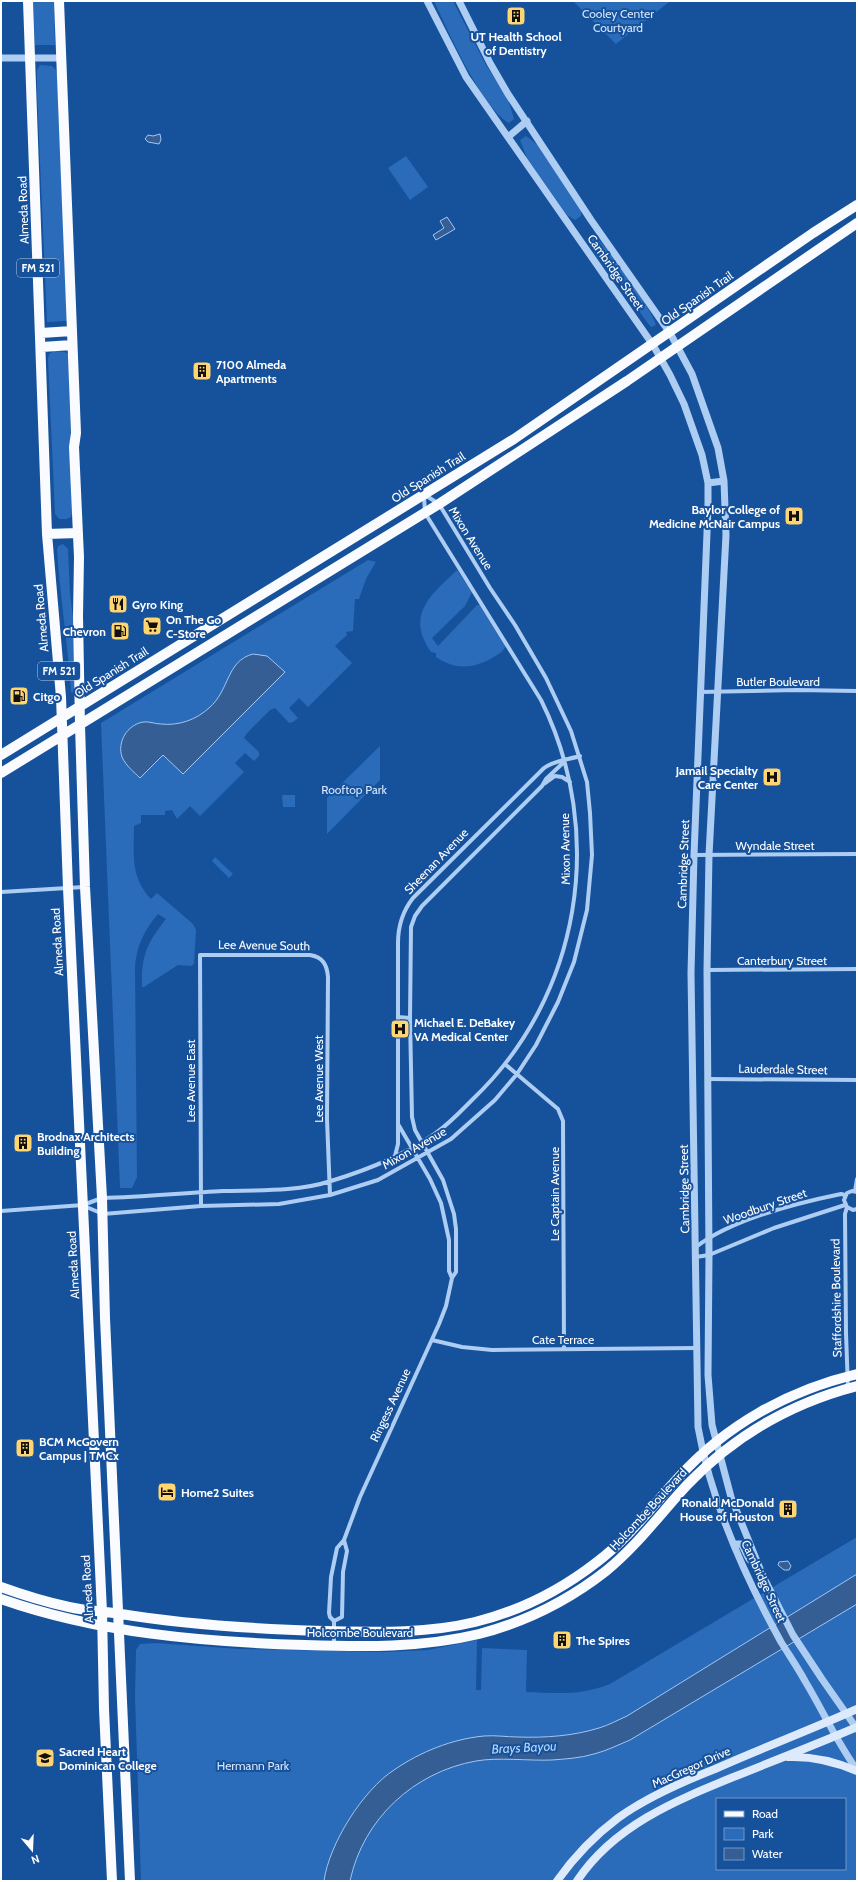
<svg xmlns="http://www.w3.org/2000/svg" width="858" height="1882" viewBox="0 0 858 1882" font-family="Cabin,sans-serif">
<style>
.green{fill:#2a6bba;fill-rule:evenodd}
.water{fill:#355e95;stroke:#a0c7f5}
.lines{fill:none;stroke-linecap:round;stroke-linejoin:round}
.minor{stroke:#adcdf3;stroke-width:4}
.tertiary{stroke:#adcdf3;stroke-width:7}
.secondary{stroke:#ddeafc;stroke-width:8}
.primary{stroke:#f9fbff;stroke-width:10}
.labels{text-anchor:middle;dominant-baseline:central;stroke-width:4;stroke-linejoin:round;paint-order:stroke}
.shield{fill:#16519c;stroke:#b9cbe1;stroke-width:1}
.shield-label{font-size:11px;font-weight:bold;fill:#fff}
.park-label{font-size:12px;fill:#d5e7fd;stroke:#16519c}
.poi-label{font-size:12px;font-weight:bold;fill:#fff;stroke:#16519c;text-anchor:start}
.street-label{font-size:12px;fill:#fff;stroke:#16519c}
.water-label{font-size:13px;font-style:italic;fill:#bad7f9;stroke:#16519c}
</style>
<rect width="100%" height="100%" fill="#16519c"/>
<path class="green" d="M 33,1 L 54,1 L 55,45 L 35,45 Z
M 434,1 L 453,1 L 486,65 L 508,99 L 514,119 L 509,123 C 482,108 448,31 434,1 Z
M 573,1 L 668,1 L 669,2 L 616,44 Z
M 40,65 L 52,66 L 56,70 L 57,74 L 67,321 L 47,322 L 37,92 L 37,70 Z
M 526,136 L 538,145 L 581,211 L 581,216 L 575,220 L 567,215 L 527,158 L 520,140 Z
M 406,156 L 428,187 L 410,200 L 388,168 Z
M 592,234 C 605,242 652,310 656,325 L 651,327 C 640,314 632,299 622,286 C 611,272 591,256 588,237 Z
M 54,351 L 65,352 L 69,355 L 72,513 L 71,517 L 67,519 L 59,519 L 55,514 L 48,359 L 49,354 Z
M 63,544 L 68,549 L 70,594 L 74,626 L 74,693 L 71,692 C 68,644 60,597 57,550 L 58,546 Z
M 368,560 L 376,562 L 366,579 L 359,599 L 355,599 L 353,631 L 346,632 L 347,635 L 335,646 L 352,663 L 308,707 L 299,698 L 289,708 L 298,718 L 293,722 L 289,723 L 275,708 L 270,710 L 247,733 L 244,738 L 259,752 L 259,756 L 254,761 L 245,753 L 235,763 L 244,772 L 200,816 L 190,806 L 177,819 L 172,810 L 165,811 L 165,815 L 141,815 L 141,823 L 134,826 C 134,855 130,876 151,899 L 157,893 L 193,924 L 196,930 L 194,964 L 191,966 L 178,965 L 144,987 L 142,987 C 141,956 147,943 166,919 L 158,914 C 144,931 136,946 135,968 L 137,1177 L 132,1188 L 120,1188 L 101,723 Z
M 457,570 L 472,592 L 465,606 L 432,638 L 438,646 L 477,605 L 480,605 L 506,645 C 503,652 499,654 492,658 C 473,669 455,670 436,657 L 436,653 L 431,652 C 405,615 431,595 457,570 Z
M 380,746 L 380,780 L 327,834 L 327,798 Z
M 282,795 L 295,795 L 295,807 L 283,807 Z
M 215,857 L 233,874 L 229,878 L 212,861 Z
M 857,1537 L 857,1881 L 141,1881 L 135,1697 L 136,1650 L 140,1644 L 156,1643 L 239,1649 L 386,1652 L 428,1650 L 477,1640 L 476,1690 L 481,1690 L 482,1648 L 527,1650 L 526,1692 C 559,1693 579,1696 610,1684 ZM 717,1799 L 845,1799 L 845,1869 L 717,1869 Z"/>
<path class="water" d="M 160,134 L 161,140 L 159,144 L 148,142 L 145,139 L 148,135 L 153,136 Z
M 447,217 L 455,229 L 436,240 L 433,235 L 444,228 L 440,221 Z
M 253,654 L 267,656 L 285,672 L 183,774 L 163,755 L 140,778 C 134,772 126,766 122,757 C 117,742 127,725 143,722 C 149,721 155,724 161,724 C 178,726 196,720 209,708 C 230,690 226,661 253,654 Z
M 788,1561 L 791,1566 L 789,1570 L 784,1570 L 778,1565 L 779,1562 Z
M 857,1574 L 857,1604 L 630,1740 C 618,1745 606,1751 594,1754 C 581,1758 565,1759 552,1760 C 529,1761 498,1757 476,1761 C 414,1772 363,1819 350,1881 L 324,1881 C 329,1844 363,1790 394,1770 C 420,1752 452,1739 484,1736 C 495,1735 507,1737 518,1737 C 545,1738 573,1736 599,1728 C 609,1725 618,1720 627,1716 Z"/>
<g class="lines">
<path class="minor" d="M 700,692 L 797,690 L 857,691
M 544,784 L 555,776 L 562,777 L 570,782
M 694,855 L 857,854
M 1,892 L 84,887
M 707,970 L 857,969
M 398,1017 L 410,1018
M 506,1065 L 558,1109 L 563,1121 L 564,1349
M 708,1079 L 857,1080
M 398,1124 L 430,1179 L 441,1203 L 449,1240 L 449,1271 L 452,1278
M 395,1156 L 398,1144 L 398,943 C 398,926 402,912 413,898 L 544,768 C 555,760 567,760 580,756
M 855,1191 L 857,1179
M 857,1192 L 852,1191 L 847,1193 L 844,1200 L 847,1207 L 853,1210 L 857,1209
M 84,1206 L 103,1214 L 201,1206 L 279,1204 L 330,1195 L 378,1180 L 451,1139 L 495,1100 L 517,1074 L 536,1045 L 558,1002 L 574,962 L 587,910 L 592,855 L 590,813 L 587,782 L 571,731 L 546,678 L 515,625 L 490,588 L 439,504 L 425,495
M 201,1206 L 200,955 L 310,955 C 323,957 327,965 328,977 L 327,1119 L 330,1195
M 847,1207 L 845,1214 L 846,1333 L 848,1389
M 1,1211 L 83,1205 L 102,1198 C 142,1197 183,1193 223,1191 C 258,1190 297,1192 331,1181 C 367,1170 405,1155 436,1133 C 450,1123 461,1111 473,1099 C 581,996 607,833 541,700 L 425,513 L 424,496
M 696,1247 C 731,1220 797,1203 841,1194 L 845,1195
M 696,1257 L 709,1255 L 774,1228 L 845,1205
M 432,1340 L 462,1347 L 492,1350 L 696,1348
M 334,1621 L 342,1617 L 343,1572 L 347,1551 L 344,1540
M 334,1645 L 334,1621 L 330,1617 L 329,1613 L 331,1577 L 337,1548 L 344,1540 L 360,1497 L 439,1324 L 446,1306 L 452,1278 L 456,1272 L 456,1229 L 454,1214 L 443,1180 L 415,1130 L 412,1117 L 410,1018 L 411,927 L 415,916 L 422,906 L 542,786 L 546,779 L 565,761"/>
<path class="tertiary" d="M 427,1 L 466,77 L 653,345 L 670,375 L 684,404 L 702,455 L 708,483 L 708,508 L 694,855 L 691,973 L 698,1427 C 711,1502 744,1575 781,1642 C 789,1655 798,1668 805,1681 C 823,1711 837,1742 857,1770
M 459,1 L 490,63 L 508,94 L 591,220 L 670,333 L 692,374 L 718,448 L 724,481 L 726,535 L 709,855 L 707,970 L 709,1255 L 708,1375 L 712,1425 L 731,1497 L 763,1576 L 793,1635 L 822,1679 L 857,1729
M 1,58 L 62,58
M 508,137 L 527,121
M 708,483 L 724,481
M 735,1544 L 741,1544 C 747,1552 747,1563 758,1564"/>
<path class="secondary" d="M 788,1757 C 813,1756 834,1761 857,1771
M 557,1881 C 574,1857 594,1836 618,1818 C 647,1797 682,1782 715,1769 C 762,1748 810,1730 857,1709
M 577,1881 C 614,1825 677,1800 736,1776 C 776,1760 817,1744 857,1727"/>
<path class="primary" d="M 28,1 L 47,534 L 61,697 L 68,888 L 102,1612 L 104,1709 L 112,1881
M 59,1 L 76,433 L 74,447 L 79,557 L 78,616 L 80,725 L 85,887 L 102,1198 L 105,1318 L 130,1881
M 41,333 L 72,331
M 42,347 L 72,345
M 47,534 L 78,533
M 1,755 L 514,439 L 813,233 L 857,205
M 1,773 L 439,504 L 627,381 L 857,223
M 1,1587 C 23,1595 46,1602 69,1607 C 86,1611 104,1611 121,1614 C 188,1625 256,1629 324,1631 C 375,1632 425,1634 475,1622 C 520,1611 561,1590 597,1562 C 629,1538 652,1506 679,1477 C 726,1425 789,1390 857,1374
M 1,1599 C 98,1633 202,1642 305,1645 C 364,1647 421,1648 479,1634 C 525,1622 569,1600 606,1571 C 637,1546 660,1514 687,1485 C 734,1436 791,1403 857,1386"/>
</g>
<defs>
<symbol id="building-square" viewBox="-11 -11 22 22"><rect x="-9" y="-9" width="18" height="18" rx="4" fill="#ffd56f" stroke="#16519c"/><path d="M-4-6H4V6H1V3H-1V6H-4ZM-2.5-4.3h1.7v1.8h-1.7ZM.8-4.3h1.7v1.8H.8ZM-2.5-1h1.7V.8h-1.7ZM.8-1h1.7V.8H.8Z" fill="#111"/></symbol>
<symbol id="hospital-square" viewBox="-11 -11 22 22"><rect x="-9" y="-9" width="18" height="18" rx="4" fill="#ffd56f" stroke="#16519c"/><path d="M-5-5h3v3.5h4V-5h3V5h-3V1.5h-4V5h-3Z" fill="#111"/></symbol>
<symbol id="restaurant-square" viewBox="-11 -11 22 22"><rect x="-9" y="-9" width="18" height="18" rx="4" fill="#ffd56f" stroke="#16519c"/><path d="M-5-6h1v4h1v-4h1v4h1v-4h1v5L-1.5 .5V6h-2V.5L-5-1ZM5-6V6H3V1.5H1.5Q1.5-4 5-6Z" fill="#111"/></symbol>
<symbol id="supermarket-square" viewBox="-11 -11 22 22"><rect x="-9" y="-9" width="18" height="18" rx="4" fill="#ffd56f" stroke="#16519c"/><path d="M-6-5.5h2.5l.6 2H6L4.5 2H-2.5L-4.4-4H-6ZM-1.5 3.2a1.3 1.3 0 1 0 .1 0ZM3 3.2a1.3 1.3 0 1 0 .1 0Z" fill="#111"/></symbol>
<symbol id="fuel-square" viewBox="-11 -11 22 22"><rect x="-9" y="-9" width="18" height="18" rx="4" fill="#ffd56f" stroke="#16519c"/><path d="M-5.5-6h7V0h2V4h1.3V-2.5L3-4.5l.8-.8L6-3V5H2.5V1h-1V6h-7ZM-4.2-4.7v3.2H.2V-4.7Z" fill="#111"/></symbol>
<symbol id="hotel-square" viewBox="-11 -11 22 22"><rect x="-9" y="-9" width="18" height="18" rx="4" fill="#ffd56f" stroke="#16519c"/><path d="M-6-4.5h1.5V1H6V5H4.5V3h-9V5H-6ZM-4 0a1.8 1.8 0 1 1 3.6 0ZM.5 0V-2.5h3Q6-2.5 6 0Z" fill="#111"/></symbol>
<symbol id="university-square" viewBox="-11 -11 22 22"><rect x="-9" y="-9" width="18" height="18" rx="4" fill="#ffd56f" stroke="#16519c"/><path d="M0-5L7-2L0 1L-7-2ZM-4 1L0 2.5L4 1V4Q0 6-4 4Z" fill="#111"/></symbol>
</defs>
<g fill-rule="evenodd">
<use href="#building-square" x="505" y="5" width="22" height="22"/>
<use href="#building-square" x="191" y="360" width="22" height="22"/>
<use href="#hospital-square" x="783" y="505" width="22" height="22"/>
<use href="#restaurant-square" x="107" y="593" width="22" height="22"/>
<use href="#supermarket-square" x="141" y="615" width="22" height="22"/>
<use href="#fuel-square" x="109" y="620" width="22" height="22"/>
<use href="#fuel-square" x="8" y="685" width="22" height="22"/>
<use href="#hospital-square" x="761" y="766" width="22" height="22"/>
<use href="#hospital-square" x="389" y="1018" width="22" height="22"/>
<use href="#building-square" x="12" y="1132" width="22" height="22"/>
<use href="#building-square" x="14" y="1437" width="22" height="22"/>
<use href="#hotel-square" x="156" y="1481" width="22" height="22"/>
<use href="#building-square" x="777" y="1498" width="22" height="22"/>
<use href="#building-square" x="551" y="1629" width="22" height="22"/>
<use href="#university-square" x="34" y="1747" width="22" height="22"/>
</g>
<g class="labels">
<g class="shield">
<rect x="17" y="259" width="42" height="18" rx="3"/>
<rect x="38" y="662" width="42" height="18" rx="3"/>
</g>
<g class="shield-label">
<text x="38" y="268">FM 521</text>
<text x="59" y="671">FM 521</text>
</g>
<g class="park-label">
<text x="618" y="13">Cooley Center<tspan x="618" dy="14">Courtyard</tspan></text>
<text x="354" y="789">Rooftop Park</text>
<text x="253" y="1765">Hermann Park</text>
</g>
<g class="poi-label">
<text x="516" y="36" text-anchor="middle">UT Health School<tspan x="516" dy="14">of Dentistry</tspan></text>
<text x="216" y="364">7100 Almeda<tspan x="216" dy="14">Apartments</tspan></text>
<text x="780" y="509" text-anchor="end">Baylor College of<tspan x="780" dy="14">Medicine McNair Campus</tspan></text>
<text x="132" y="604">Gyro King</text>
<text x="166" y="619">On The Go<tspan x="166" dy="14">C-Store</tspan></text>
<text x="106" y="631" text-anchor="end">Chevron</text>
<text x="33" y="696">Citgo</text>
<text x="758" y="770" text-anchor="end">Jamail Specialty<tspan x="758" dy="14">Care Center</tspan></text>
<text x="414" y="1022">Michael E. DeBakey<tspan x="414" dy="14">VA Medical Center</tspan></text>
<text x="37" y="1136">Brodnax Architects<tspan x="37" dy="14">Building</tspan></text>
<text x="39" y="1441">BCM McGovern<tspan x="39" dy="14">Campus | TMCx</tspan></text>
<text x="181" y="1492">Home2 Suites</text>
<text x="774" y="1502" text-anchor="end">Ronald McDonald<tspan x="774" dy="14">House of Houston</tspan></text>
<text x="576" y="1640">The Spires</text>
<text x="59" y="1751">Sacred Heart<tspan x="59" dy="14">Dominican College</tspan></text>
</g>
<g class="street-label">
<text transform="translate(23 210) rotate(-92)">Almeda Road</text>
<text transform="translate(616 272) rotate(55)">Cambridge Street</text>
<text transform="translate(697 298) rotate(-35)">Old Spanish Trail</text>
<text transform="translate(428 477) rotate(-32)">Old Spanish Trail</text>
<text transform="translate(471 538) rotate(58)">Mixon Avenue</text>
<text transform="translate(41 618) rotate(-95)">Almeda Road</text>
<text transform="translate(111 672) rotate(-32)">Old Spanish Trail</text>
<text x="778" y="681">Butler Boulevard</text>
<text x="775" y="845">Wyndale Street</text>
<text transform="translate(565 849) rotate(-91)">Mixon Avenue</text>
<text transform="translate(436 861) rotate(-46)">Sheenan Avenue</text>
<text transform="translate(683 864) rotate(-88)">Cambridge Street</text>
<text transform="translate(57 942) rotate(-93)">Almeda Road</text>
<text transform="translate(264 945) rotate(1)">Lee Avenue South</text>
<text x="782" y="960">Canterbury Street</text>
<text transform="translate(783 1069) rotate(1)">Lauderdale Street</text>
<text transform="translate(318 1079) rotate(-90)">Lee Avenue West</text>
<text transform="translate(190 1081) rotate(-90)">Lee Avenue East</text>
<text transform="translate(414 1148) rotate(-30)">Mixon Avenue</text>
<text transform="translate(684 1189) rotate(-91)">Cambridge Street</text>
<text transform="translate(554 1194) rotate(-90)">Le Captain Avenue</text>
<text transform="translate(765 1206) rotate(-19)">Woodbury Street</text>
<text transform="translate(73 1265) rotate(-93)">Almeda Road</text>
<text transform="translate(836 1298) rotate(-91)">Staffordshire Boulevard</text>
<text x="563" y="1339">Cate Terrace</text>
<text transform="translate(390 1405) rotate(-65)">Ringess Avenue</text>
<text transform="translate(648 1509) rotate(-47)">Holcombe Boulevard</text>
<text transform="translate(764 1581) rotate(65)">Cambridge Street</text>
<text transform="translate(87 1589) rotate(-93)">Almeda Road</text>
<text x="360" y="1632">Holcombe Boulevard</text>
<text transform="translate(691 1767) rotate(-24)">MacGregor Drive</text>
</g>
<g class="water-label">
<text transform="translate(524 1747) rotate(-3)">Brays Bayou</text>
</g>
</g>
<rect width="858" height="1882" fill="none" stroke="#ffffff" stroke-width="4"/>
<rect x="716" y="1798" width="130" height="72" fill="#16519c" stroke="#7397c4"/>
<rect x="724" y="1811" width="20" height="6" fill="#f9fbff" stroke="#7397c4"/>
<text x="752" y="1818" font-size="12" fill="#ffffff">Road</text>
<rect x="724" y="1828" width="20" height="12" fill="#2a6bba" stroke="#7397c4"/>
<text x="752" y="1838" font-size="12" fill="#ffffff">Park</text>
<rect x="724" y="1848" width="20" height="12" fill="#355e95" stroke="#7397c4"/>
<text x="752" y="1858" font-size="12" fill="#ffffff">Water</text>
<g transform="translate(32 1850) rotate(161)" stroke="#16519c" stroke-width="3" paint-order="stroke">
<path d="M0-3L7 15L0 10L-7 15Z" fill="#ffffff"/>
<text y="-6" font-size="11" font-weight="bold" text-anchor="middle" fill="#ffffff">N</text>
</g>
</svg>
